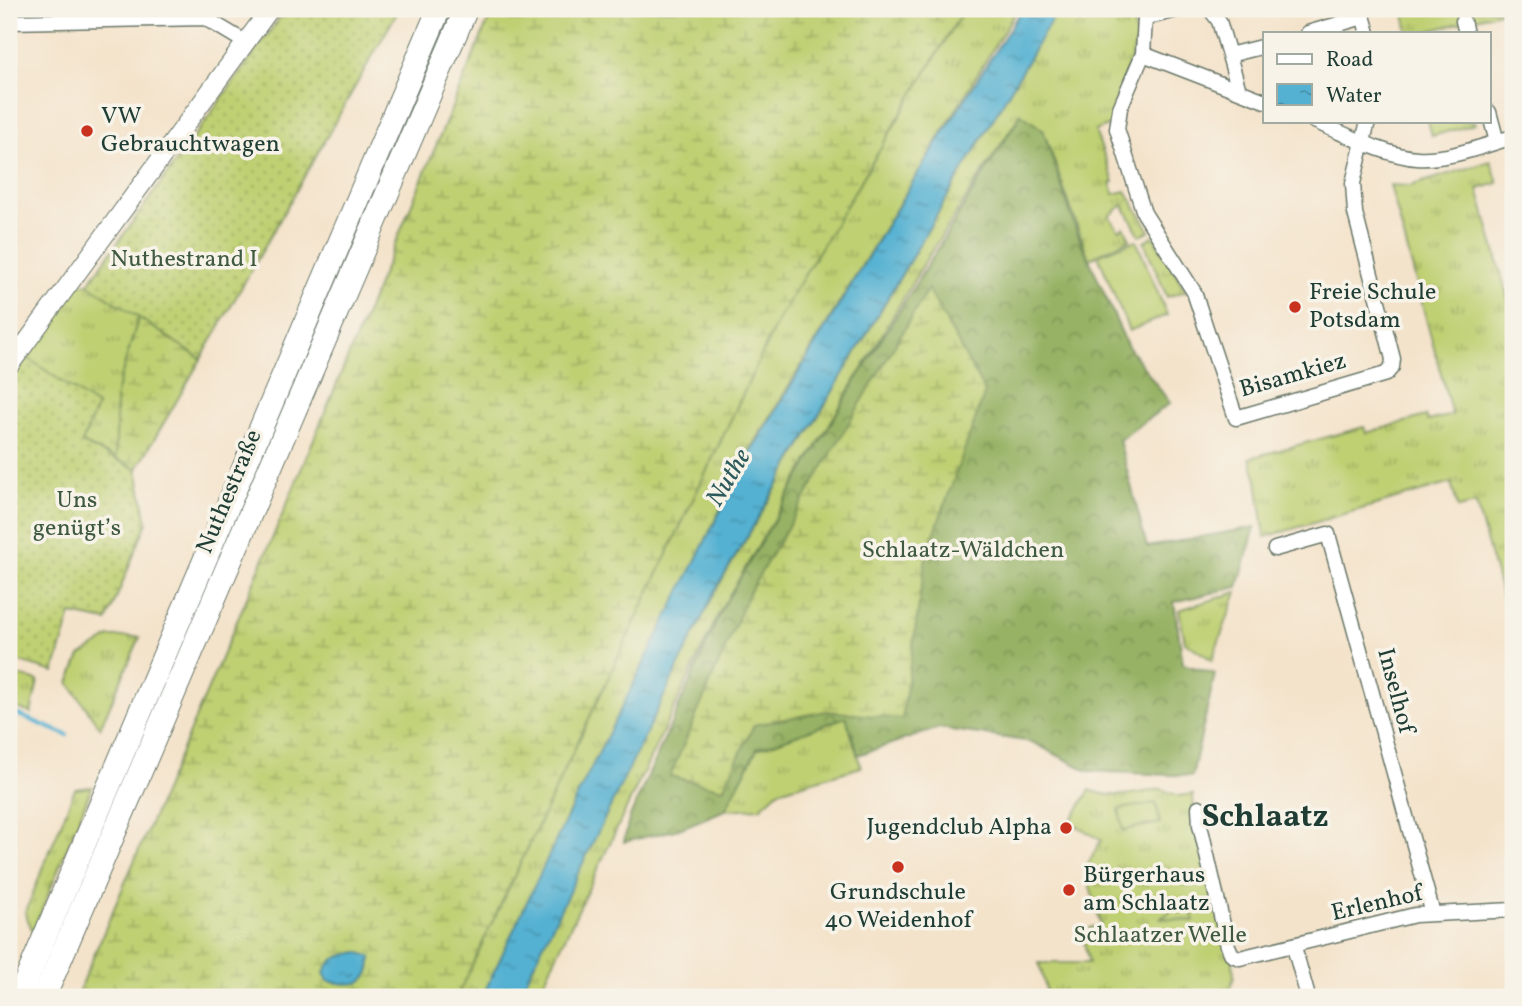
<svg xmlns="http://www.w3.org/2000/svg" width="1522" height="1006" viewBox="0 0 1522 1006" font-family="Vollkorn,serif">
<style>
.grass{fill:url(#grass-tufts);stroke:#6f8654;stroke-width:2}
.forest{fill:url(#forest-crowns);stroke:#5b784c;stroke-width:2}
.wetland{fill:url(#wetland-marsh);stroke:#6f8654;stroke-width:2}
.garden{fill:url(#garden-dots);stroke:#6f8654;stroke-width:2}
.pitch{fill:#bfd073;stroke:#6f8654;stroke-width:2}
.water{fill:url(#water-ripples);stroke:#3a7783;stroke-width:2}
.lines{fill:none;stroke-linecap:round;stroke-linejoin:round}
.stream{stroke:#54b1d2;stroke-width:4.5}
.minor-casing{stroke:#6a7769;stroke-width:17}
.tertiary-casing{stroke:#6a7769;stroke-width:20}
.trunk-casing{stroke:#6a7769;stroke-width:25}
.minor{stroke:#fff;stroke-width:14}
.tertiary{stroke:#fff;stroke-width:18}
.trunk{stroke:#fff;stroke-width:23}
.poi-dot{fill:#c8321e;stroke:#f7f3e8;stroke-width:2.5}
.labels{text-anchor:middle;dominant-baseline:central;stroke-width:7;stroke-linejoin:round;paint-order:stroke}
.poi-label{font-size:24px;fill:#1f3d34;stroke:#f7f3e8;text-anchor:start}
.park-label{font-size:24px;fill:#3f5a41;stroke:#f7f3e8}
.street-label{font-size:24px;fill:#1f3d34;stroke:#f7f3e8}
.water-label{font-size:26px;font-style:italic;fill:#2c5a5c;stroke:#f7f3e8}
.district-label{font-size:32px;font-weight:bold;fill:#1f3d34;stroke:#f7f3e8}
</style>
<defs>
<pattern id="grass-tufts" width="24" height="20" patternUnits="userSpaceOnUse" patternTransform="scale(1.75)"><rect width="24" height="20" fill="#bfd073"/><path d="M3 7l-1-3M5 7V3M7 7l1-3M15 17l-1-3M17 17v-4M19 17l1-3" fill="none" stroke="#9baa5f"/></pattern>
<pattern id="forest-crowns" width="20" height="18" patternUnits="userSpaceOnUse" patternTransform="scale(1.75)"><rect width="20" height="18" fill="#97b265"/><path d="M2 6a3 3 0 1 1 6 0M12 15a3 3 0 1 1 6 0" fill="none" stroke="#7b9254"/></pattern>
<pattern id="wetland-marsh" width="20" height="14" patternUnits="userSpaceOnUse" patternTransform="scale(1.75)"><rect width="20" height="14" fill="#bfd073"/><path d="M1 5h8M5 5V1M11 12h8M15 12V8" fill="none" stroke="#9baa5f"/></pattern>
<pattern id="garden-dots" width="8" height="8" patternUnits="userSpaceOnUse" patternTransform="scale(1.75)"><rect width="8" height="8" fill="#bfd073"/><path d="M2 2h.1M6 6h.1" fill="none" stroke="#9baa5f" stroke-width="1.8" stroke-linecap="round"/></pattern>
<pattern id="water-ripples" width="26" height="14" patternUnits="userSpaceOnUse" patternTransform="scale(1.75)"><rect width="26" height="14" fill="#54b1d2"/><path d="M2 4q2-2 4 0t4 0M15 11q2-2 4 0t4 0" fill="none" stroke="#4591ab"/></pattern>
</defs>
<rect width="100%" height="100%" fill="#f7f3e8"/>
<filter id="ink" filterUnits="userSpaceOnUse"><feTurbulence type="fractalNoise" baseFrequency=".0143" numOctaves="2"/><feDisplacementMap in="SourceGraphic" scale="14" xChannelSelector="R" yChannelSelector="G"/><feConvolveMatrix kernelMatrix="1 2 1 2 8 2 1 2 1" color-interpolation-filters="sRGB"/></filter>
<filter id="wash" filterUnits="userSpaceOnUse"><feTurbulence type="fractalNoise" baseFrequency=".00686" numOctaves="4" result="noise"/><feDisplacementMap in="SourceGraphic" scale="28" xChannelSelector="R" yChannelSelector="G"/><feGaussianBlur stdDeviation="1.57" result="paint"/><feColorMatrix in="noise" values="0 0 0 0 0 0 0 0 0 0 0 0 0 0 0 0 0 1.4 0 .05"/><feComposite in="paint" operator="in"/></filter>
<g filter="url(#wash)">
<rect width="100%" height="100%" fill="#f4e3cb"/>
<path class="grass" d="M 964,9 L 1017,9 L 743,462 L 487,997 L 435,997 L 780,315 Z
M 1058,9 L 1131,9 L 1137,40 L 1110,125 L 1095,131 L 1114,182 L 1111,183 L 1114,194 L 1126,191 L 1150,231 L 1140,236 L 1123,205 L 1109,216 L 1119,230 L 1124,227 L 1130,239 L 1089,259 L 1043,130 L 1020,115 L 924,263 L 719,613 L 537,997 L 516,997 L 715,592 Z
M 1403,9 L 1511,9 L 1422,33 L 1408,33 Z
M 1428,121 L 1474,121 L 1475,124 L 1432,136 Z
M 1491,161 L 1498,183 L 1478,189 L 1513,317 L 1513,635 L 1476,504 L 1458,508 L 1451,483 L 1265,537 L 1257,480 L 1250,458 L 1364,427 L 1366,433 L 1426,416 L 1428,421 L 1452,415 L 1390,185 L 1410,186 Z
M 1153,236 L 1186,291 L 1167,297 L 1144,242 Z
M 77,284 L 88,284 L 139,316 L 116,394 L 116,459 L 82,443 L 25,356 Z
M 1237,592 L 1212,660 L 1185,642 L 1179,610 Z
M 110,637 L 140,637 L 100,728 L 69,683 L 80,656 Z
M 9,673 L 38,681 L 31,713 L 9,705 Z
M 846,716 L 861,767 L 779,791 L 760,808 L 725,810 L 757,749 Z
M 92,787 L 33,932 L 25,913 L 75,789 Z
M 1161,789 L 1179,796 L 1193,794 L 1195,826 L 1233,961 L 1234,977 L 1228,997 L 1048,997 L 1039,963 L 1089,963 L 1083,938 L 1092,935 L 1090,928 L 1101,925 L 1085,869 L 1101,840 L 1070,822 L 1090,790 C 1112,800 1138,793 1161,789 Z"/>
<path class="forest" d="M 1021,114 L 1043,130 L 1077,232 L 1127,345 L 1170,403 L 1119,440 L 1147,547 L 1255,527 L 1238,587 L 1174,602 L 1183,664 L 1215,674 L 1192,776 L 1088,771 L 1032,742 L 939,728 L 858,755 L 846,717 L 757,749 L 725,810 L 679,829 L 624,842 L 629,819 L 723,607 L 852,387 Z"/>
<path class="wetland" d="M 493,9 L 964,9 L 780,316 L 457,997 L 76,997 L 273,537 Z
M 928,289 L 985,392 L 926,557 L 902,719 L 827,711 L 754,725 L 723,789 L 670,776 L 750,591 Z
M 139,316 L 201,359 L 137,469 L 116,459 L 116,394 Z"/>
<path class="garden" d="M 286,9 L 399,9 L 201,359 L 88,284 Z
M 25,356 L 97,406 L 82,443 L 137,469 L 147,522 L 107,621 L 71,614 L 54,672 L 9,659 L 9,378 Z
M 1188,900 L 1194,921 L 1161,918 Z"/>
<path class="pitch" d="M 1136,240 L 1167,315 L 1129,331 L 1098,255 Z
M 1156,803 L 1160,823 L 1123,830 L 1119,809 Z"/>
<path class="water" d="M 1022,9 L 1058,9 L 715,591 L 518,997 L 482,997 L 574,802 L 745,462 L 915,178 Z
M 358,952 L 371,957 C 372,988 350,986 328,981 L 324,973 C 330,957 342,955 358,952 Z"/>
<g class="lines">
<path class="stream" d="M 9,711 L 67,735"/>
</g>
</g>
<g filter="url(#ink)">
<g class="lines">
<defs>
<path id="minor" d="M 1181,9 L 1145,18 L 1143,54 L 1120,108 L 1117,129 L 1144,213 L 1194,292 L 1236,418 L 1386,374 L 1392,367 L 1393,359 L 1355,213 L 1353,183 L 1368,121
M 1210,9 L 1219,21 L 1229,55 L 1265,46
M 1361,9 L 1368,33
M 1463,21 L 1466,33
M 9,22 L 205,18 L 245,42
M 1308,33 L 1363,17
M 1143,54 L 1265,101
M 1229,55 L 1239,91
M 1489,112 L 1497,142
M 1314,121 C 1343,133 1386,156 1417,158 C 1449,160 1482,146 1513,137
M 1275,549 L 1328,534 L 1433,914
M 1199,807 L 1200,825 L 1228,946 L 1232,955 L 1240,958 L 1415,915 L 1513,910
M 1294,947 L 1308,997"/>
<path id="tertiary" d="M 9,366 L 270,9"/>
<path id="trunk" d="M 19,997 L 439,9
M 44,997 L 466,9"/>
</defs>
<use href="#minor" class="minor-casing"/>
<use href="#tertiary" class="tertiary-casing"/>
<use href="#trunk" class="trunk-casing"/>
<use href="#minor" class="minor"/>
<use href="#tertiary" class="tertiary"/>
<use href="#trunk" class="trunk"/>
</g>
</g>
<g class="poi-dot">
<circle cx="87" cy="131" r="7"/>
<circle cx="1295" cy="307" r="7"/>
<circle cx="1066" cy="828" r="7"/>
<circle cx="898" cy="867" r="7"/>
<circle cx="1069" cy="890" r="7"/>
</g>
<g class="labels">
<g class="poi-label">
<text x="101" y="117">VW<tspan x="101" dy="28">Gebrauchtwagen</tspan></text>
<text x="1309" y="293">Freie Schule<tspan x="1309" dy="28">Potsdam</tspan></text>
<text x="1052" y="828" text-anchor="end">Jugendclub Alpha</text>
<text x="1083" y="876">Bürgerhaus<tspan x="1083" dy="28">am Schlaatz</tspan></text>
<text x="898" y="893" text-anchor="middle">Grundschule<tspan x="898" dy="28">40 Weidenhof</tspan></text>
</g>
<g class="park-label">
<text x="184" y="260">Nuthestrand I</text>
<text x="77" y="501">Uns<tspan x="77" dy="28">genügt’s</tspan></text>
<text x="963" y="551">Schlaatz-Wäldchen</text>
<text x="1160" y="936">Schlaatzer Welle</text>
</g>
<g class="street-label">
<text transform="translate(1293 376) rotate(-16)">Bisamkiez</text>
<text transform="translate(230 492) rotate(-67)">Nuthestraße</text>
<text transform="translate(1395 691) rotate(75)">Inselhof</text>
<text transform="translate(1377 904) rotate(-13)">Erlenhof</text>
</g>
<g class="water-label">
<text transform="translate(729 478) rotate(-59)">Nuthe</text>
</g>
<g class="district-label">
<text x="1265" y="818">Schlaatz</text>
</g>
</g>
<rect width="1522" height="1006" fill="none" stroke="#f7f3e8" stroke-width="35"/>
<rect x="1263" y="32" width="228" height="91" fill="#f7f3e8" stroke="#a1aaa0" stroke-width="2"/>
<rect x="1277" y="54" width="35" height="10" fill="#ffffff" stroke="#a1aaa0" stroke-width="2"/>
<text x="1326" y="66" font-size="21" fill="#1f3d34">Road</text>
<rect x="1277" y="84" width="35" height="21" fill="url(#water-ripples)" stroke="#a1aaa0" stroke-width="2"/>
<text x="1326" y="102" font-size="21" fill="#1f3d34">Water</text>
</svg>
